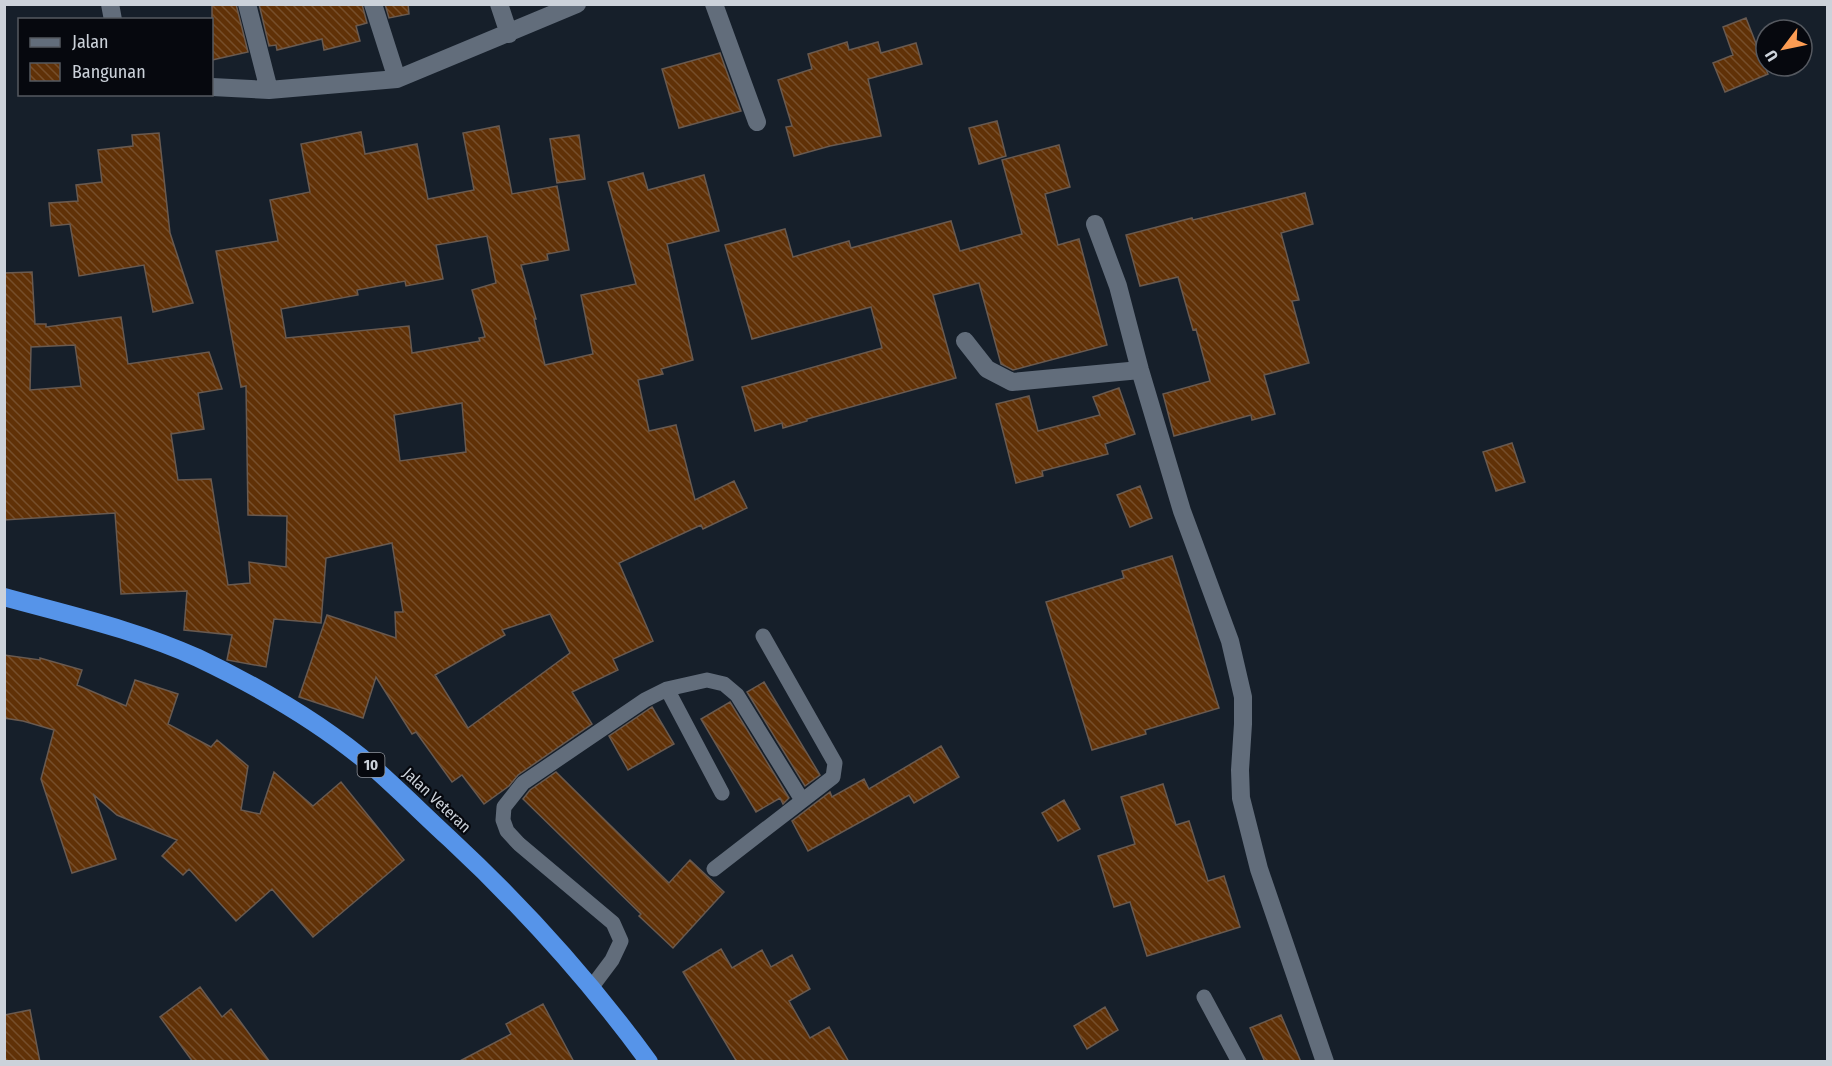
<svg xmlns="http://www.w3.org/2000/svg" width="1832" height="1066" viewBox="0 0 1832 1066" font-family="'Fira Sans Condensed',sans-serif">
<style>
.building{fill:url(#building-back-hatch);stroke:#695a50;stroke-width:1.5;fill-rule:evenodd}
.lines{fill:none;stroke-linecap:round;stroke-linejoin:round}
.lane{stroke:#626d7b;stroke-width:15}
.street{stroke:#626d7b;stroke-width:18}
.highway{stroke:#5694e9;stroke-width:18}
.labels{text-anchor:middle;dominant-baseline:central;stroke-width:4.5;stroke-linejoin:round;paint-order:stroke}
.shield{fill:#06080e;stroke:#91959d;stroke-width:1.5}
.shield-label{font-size:15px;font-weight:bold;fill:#ccd2da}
.street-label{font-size:16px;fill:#ccd2da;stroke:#06080e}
</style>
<defs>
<pattern id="building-back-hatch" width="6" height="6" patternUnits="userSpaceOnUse" patternTransform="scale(1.5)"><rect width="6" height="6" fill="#603107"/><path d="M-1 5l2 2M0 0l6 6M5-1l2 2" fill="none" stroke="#764e2b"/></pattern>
</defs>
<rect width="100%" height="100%" fill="#161f2a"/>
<path class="building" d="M 212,4 L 236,4 L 248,52 L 212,60 Z
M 259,4 L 362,4 L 367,23 L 356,26 L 360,41 L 324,50 L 322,39 L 277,50 L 276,45 L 269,46 Z
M 385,4 L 408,4 L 409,14 L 389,18 Z
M 1746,18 L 1768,74 L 1725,92 L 1713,63 L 1733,55 L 1723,27 Z
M 847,42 L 849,50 L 878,42 L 881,53 L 916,43 L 922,64 L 868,79 L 881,136 L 830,146 L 794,156 L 786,127 L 792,126 L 778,80 L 812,69 L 808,54 Z
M 720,53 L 741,111 L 679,128 L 662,69 Z
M 997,121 L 1006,156 L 979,164 L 969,128 Z
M 499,126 L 512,194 L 557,186 L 569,250 L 547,254 L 548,260 L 521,265 L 536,319 L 534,319 L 545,365 L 593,354 L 581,295 L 636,284 L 608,182 L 643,173 L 648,190 L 704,175 L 719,231 L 667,244 L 693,360 L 661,369 L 663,374 L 638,380 L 649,431 L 676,425 L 695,500 L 734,481 L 747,508 L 703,529 L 701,525 L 619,563 L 653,641 L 613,659 L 618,670 L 572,692 L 592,724 L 518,775 L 509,786 L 484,804 L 462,775 L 452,782 L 416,732 L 412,734 L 376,677 L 363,718 L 299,697 L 327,615 L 396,638 L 395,612 L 403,612 L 392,543 L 326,558 L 321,623 L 274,619 L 266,667 L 227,660 L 232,635 L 184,630 L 187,591 L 121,594 L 115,513 L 4,520 L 4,273 L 32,272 L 35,324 L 46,324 L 46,327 L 121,317 L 128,364 L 209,352 L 222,389 L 198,393 L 204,429 L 171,434 L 178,480 L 211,479 L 228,585 L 250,583 L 249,562 L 286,567 L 287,516 L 248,515 L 246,386 L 241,387 L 216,251 L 278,241 L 270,200 L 310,192 L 301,144 L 361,132 L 365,154 L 417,144 L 428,199 L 474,190 L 463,133 ZM 487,236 L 496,283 L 472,290 L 485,337 L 479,338 L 480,341 L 412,353 L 409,326 L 286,338 L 281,309 L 358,295 L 357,290 L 405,281 L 406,286 L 443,279 L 436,245 ZM 75,345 L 81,386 L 30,390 L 31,347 ZM 462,403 L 466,452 L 400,461 L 394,415 ZM 550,614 L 570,653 L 468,728 L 435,675 L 505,635 L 502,630 Z
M 159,133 L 170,233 L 193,303 L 153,312 L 144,265 L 79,276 L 70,224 L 51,226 L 49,203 L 78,201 L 76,185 L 102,182 L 98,150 L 133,146 L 132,135 Z
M 579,135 L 585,179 L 557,183 L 550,139 Z
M 1059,145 L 1070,187 L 1045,194 L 1058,245 L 1079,239 L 1107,345 L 1013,370 L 1001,364 L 979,283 L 933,295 L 956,378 L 807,419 L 807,421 L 783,428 L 782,423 L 755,431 L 742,387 L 882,348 L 871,307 L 752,339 L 725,245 L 785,229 L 793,257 L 849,241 L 851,248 L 951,221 L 960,251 L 1022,234 L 1002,160 Z
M 1305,193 L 1313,224 L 1281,233 L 1299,300 L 1292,301 L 1309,363 L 1264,375 L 1275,414 L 1252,420 L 1251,415 L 1174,436 L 1163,394 L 1210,381 L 1196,329 L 1193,330 L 1178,277 L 1140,286 L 1126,235 L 1192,218 L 1193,220 Z
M 1119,388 L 1135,434 L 1105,444 L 1108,454 L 1042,471 L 1043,476 L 1016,483 L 996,404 L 1029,396 L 1038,431 L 1100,415 L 1093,397 Z
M 1512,443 L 1525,482 L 1496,491 L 1483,452 Z
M 1140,486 L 1152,518 L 1130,527 L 1117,495 Z
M 1172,556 L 1219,708 L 1145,730 L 1146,734 L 1092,750 L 1046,602 L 1124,578 L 1122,571 Z
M 4,655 L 40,660 L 40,658 L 82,670 L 77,685 L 126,706 L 135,680 L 178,694 L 168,724 L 211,747 L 217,740 L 248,766 L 241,810 L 260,814 L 274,772 L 313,806 L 341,782 L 404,860 L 313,937 L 272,889 L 236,921 L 189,869 L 183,875 L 162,856 L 177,840 L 117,815 L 94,795 L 116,859 L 72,873 L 41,779 L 54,730 L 23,721 L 4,718 Z
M 764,682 L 820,775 L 805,786 L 747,692 Z
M 730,702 L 789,798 L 783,804 L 780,798 L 756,812 L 701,719 Z
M 652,707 L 674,744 L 628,770 L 609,736 Z
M 941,746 L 959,777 L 914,803 L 909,795 L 808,851 L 792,821 L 830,792 L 832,797 L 864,779 L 869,789 Z
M 556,772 L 669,883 L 690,860 L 724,892 L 673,948 L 639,916 L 641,914 L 523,799 L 530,790 Z
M 1163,784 L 1176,825 L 1189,821 L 1208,881 L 1224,876 L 1240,927 L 1147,956 L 1130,902 L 1114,907 L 1098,856 L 1135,844 L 1121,797 Z
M 1064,800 L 1080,829 L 1058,841 L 1042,813 Z
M 721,949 L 732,968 L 762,950 L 771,967 L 792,955 L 810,989 L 789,1001 L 810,1038 L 829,1027 L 849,1062 L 737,1062 L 683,972 Z
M 200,987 L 222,1017 L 231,1009 L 270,1062 L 193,1062 L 160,1017 Z
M 543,1004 L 574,1062 L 458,1062 L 511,1034 L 506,1024 Z
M 1105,1007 L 1118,1030 L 1087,1049 L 1074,1026 Z
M 30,1010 L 40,1062 L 4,1062 L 4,1015 Z
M 1281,1015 L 1301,1062 L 1265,1062 L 1250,1028 Z"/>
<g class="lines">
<path class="lane" d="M 667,689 L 722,793
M 714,869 L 833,777 L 835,763 L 763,636
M 591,988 L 612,960 L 621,941 L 613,923 L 519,844 L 507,831 L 503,820 L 504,807 L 523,783 L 645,700 L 667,689 L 707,680 L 724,684 L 737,695 L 802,800
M 1204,997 L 1239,1062"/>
<path class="street" d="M 110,4 L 113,20
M 247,4 L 269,90
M 373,4 L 397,79
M 499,4 L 509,34
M 714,4 L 757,122
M 212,87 L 269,90 L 397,79 L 577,4
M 1095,224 L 1118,286 L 1140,370 L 1182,511 L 1230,641 L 1243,697 L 1243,724 L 1240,770 L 1241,798 L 1259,869 L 1325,1062
M 965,341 L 987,369 L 1012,382 L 1140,370"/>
<path class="highway" d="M 4,597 C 69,615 137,630 198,658 C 261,688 322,723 374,768 C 400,791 425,816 450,839 C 523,907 590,981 649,1062"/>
</g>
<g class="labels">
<rect class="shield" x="357.5" y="753" width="27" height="24" rx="4.5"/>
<g class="shield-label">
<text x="371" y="765">10</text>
</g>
<g class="street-label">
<text transform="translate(437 800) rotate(43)">Jalan Veteran</text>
</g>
</g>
<rect width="1832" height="1066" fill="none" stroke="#ccd2da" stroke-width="12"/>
<rect x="18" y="18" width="195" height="78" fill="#06080e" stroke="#555960" stroke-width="1.5"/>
<rect x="30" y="38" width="30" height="9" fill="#626d7b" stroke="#555960" stroke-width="1.5"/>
<text x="72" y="48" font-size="18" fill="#ccd2da">Jalan</text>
<rect x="30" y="63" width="30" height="18" fill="url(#building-back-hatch)" stroke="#555960" stroke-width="1.5"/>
<text x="72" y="78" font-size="18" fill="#ccd2da">Bangunan</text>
<g transform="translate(1784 48) rotate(238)"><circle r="28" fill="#06080e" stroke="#555960" stroke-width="1.5"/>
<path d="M0-4.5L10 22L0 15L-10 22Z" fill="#fc9d54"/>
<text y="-9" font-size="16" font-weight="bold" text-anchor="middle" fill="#ccd2da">U</text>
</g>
</svg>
